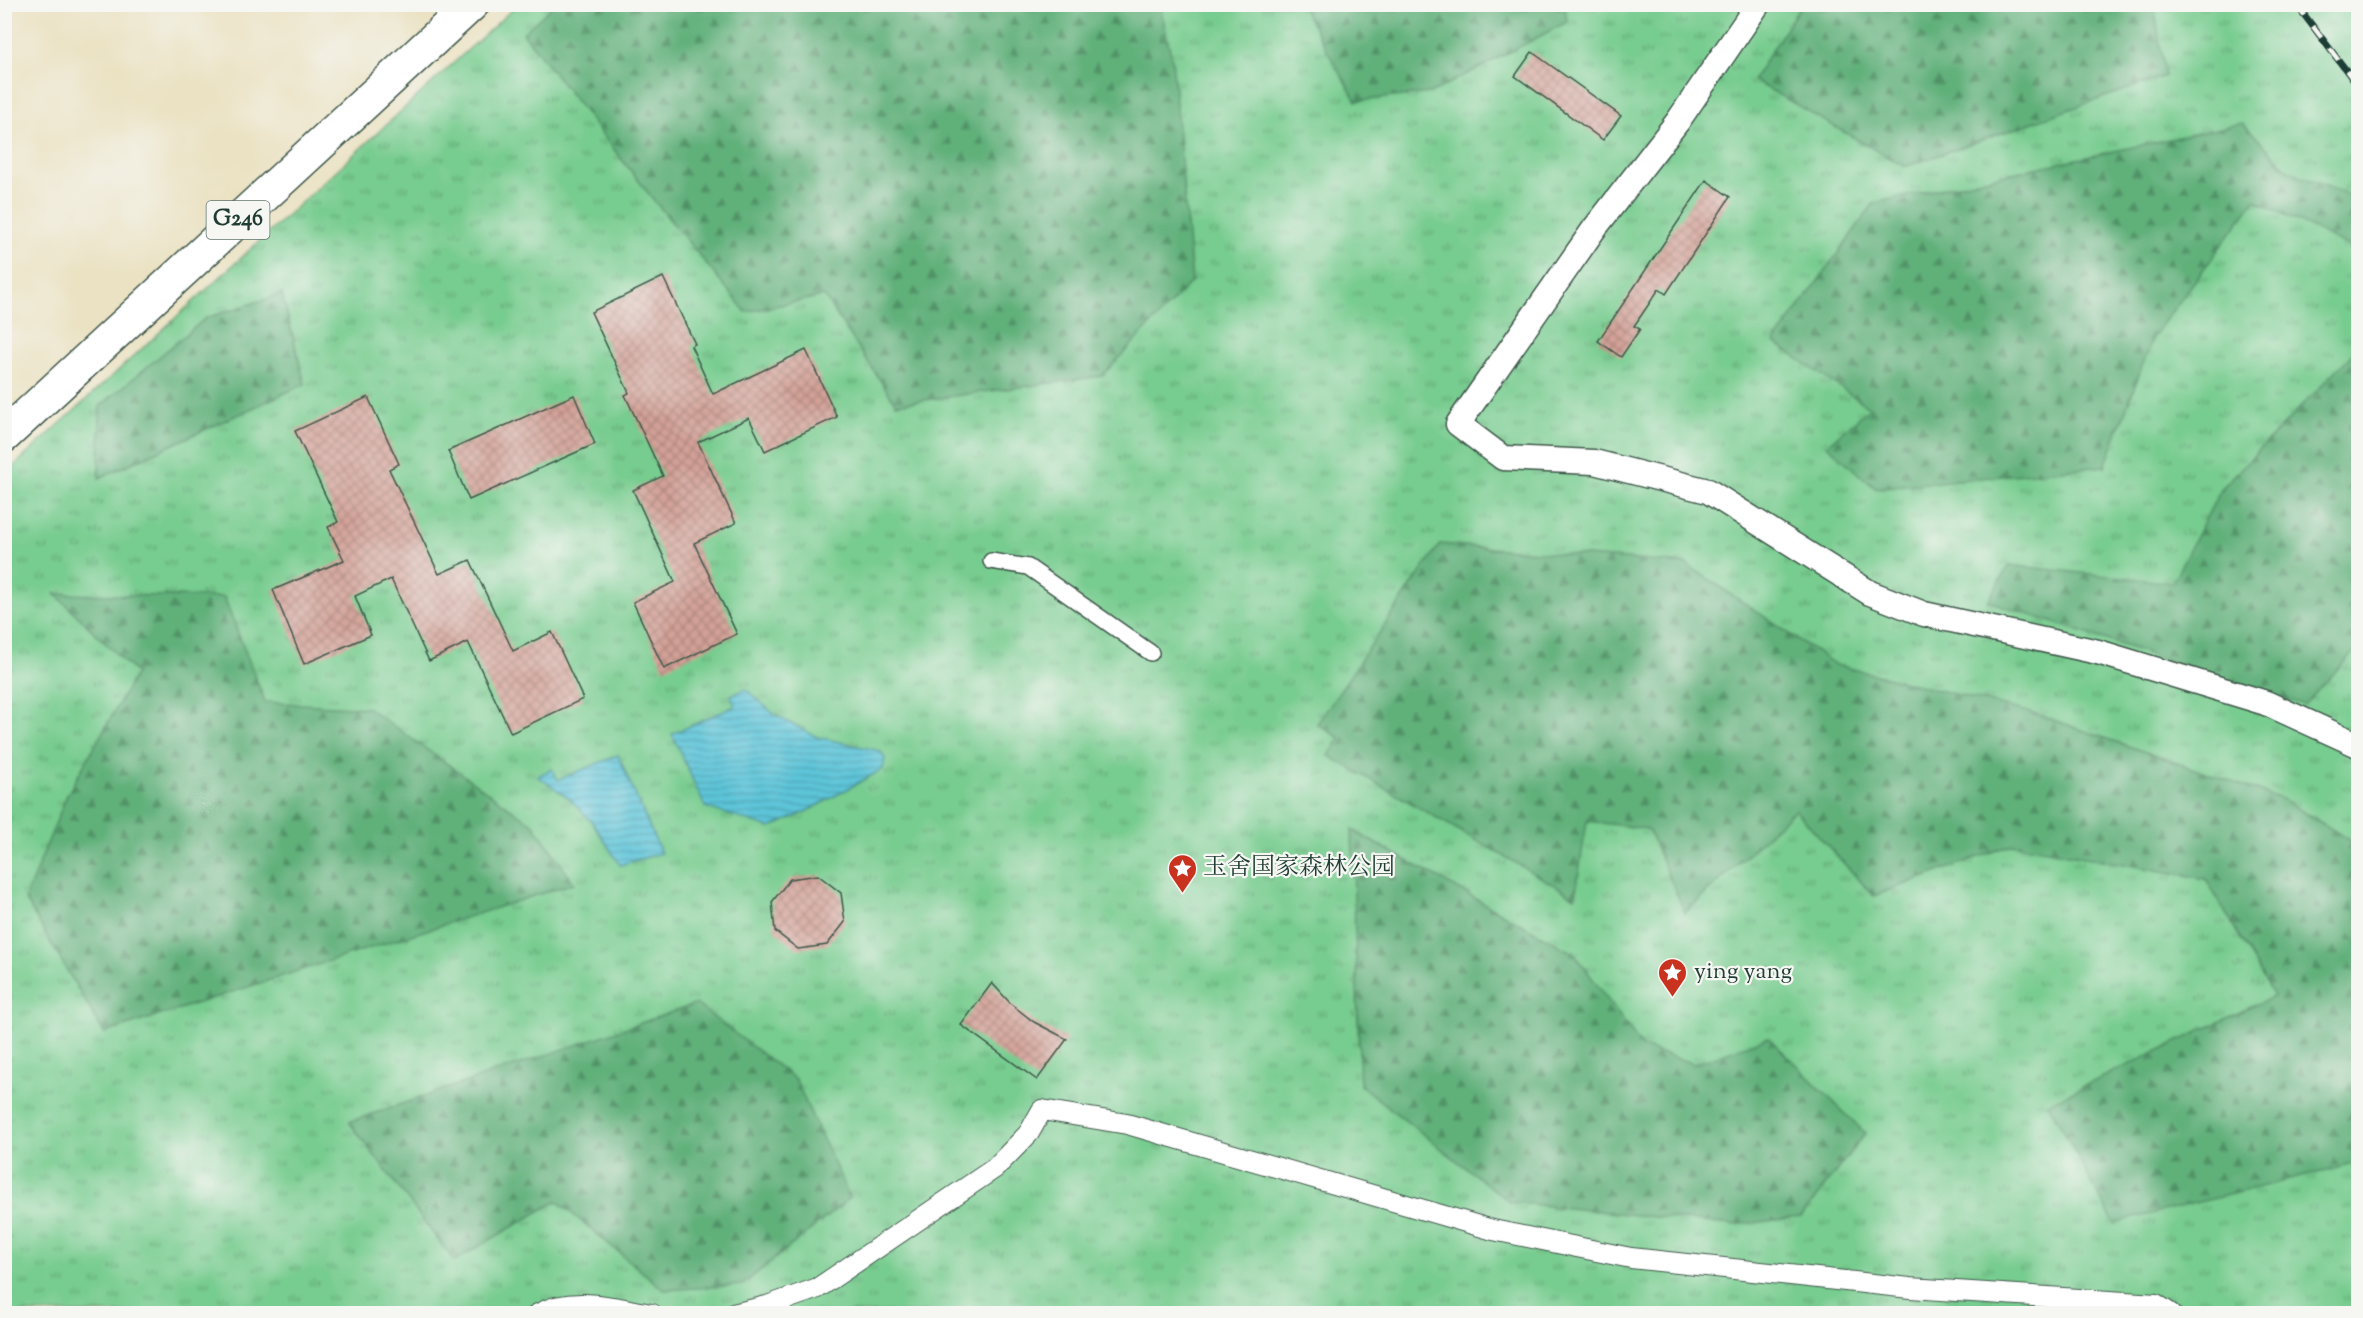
<svg xmlns="http://www.w3.org/2000/svg" width="2363" height="1318" viewBox="0 0 2363 1318" font-family="'Sorts Mill Goudy','Noto Serif SC',serif">
<style>
.grass{fill:url(#grass-tufts);stroke:#4b8462;stroke-width:1.5}
.forest{fill:url(#forest-firs);stroke:#407657;stroke-width:1.5}
.water{fill:url(#water-rules);stroke:#3e8186;stroke-width:1.5}
.building{fill:url(#building-cross-hatch)}
.lines{fill:none;stroke-linecap:round;stroke-linejoin:round}
.pedestrian-casing{stroke:#3e5649;stroke-width:18}
.minor-casing{stroke:#3e5649;stroke-width:22}
.tertiary-casing{stroke:#3e5649;stroke-width:27}
.trunk-casing{stroke:#3e5649;stroke-width:36}
.pedestrian{stroke:#fff;stroke-width:15}
.minor{stroke:#fff;stroke-width:20}
.tertiary{stroke:#fff;stroke-width:24}
.trunk{stroke:#fff;stroke-width:33}
.rail-casing{stroke:#1f3d34;stroke-width:7}
.rail{stroke:#f6f6f2;stroke-width:4.5;stroke-dasharray:14;stroke-linecap:butt}
.labels{text-anchor:middle;dominant-baseline:central;stroke-width:4.5;stroke-linejoin:round;paint-order:stroke}
.shield{fill:#f6f6f2;stroke:#60746d;stroke-width:1.5}
.shield-label{font-size:22px;font-weight:bold;fill:#1f3d34}
.poi-label{font-size:24px;fill:#1f3d34;stroke:#f6f6f2;text-anchor:start}
</style>
<defs>
<pattern id="grass-tufts" width="24" height="20" patternUnits="userSpaceOnUse" patternTransform="scale(1.5)"><rect width="24" height="20" fill="#77cc8f"/><path d="M3 7l-1-3M5 7V3M7 7l1-3M15 17l-1-3M17 17v-4M19 17l1-3" fill="none" stroke="#61a776"/></pattern>
<pattern id="forest-firs" width="22" height="20" patternUnits="userSpaceOnUse" patternTransform="scale(1.5)"><rect width="22" height="20" fill="#61b07a"/><path d="M5 1l3.5 6h-7zM16 11l3.5 6h-7z" fill="#4f9065"/></pattern>
<pattern id="water-rules" width="6" height="5" patternUnits="userSpaceOnUse" patternTransform="scale(1.5)"><rect width="6" height="5" fill="#5dc5d9"/><path d="M0 2.5h6" fill="none" stroke="#4ca1b1"/></pattern>
<pattern id="building-cross-hatch" width="8" height="8" patternUnits="userSpaceOnUse" patternTransform="scale(1.5)"><rect width="8" height="8" fill="#d3a197"/><path d="M0 0l8 8M0 8l8-8" fill="none" stroke="#ab847c"/></pattern>
</defs>
<rect width="100%" height="100%" fill="#f6f6f2"/>
<filter id="ink" filterUnits="userSpaceOnUse"><feTurbulence type="fractalNoise" baseFrequency=".0167" numOctaves="2"/><feDisplacementMap in="SourceGraphic" scale="12" xChannelSelector="R" yChannelSelector="G"/><feConvolveMatrix kernelMatrix="1 2 1 2 8 2 1 2 1" color-interpolation-filters="sRGB"/></filter>
<filter id="wash" filterUnits="userSpaceOnUse"><feTurbulence type="fractalNoise" baseFrequency=".008" numOctaves="4" result="noise"/><feDisplacementMap in="SourceGraphic" scale="24" xChannelSelector="R" yChannelSelector="G"/><feGaussianBlur stdDeviation="1.35" result="paint"/><feColorMatrix in="noise" values="0 0 0 0 0 0 0 0 0 0 0 0 0 0 0 0 0 1.4 0 .05"/><feComposite in="paint" operator="in"/></filter>
<g filter="url(#wash)">
<rect width="100%" height="100%" fill="#ebe2c3"/>
<path class="grass" d="M 517,5 L 2358,5 L 2358,1313 L 5,1313 L 4,475 Z"/>
<path class="forest" d="M 554,5 L 1160,5 L 1172,59 L 1192,281 L 1102,376 L 896,404 L 824,296 L 746,312 L 652,198 L 523,33 Z
M 1301,5 L 1565,5 L 1567,22 L 1431,93 L 1356,101 Z
M 1801,5 L 2154,5 L 2165,76 L 1905,167 L 1753,80 Z
M 2243,123 L 2289,171 L 2358,199 L 2358,251 L 2255,200 L 2153,337 L 2105,466 L 1875,488 L 1827,445 L 1870,408 L 1774,342 L 1874,203 Z
M 282,294 L 305,384 L 99,478 L 100,406 L 206,318 Z
M 2358,348 L 2358,648 L 2304,705 L 1988,601 L 2009,565 L 2172,583 L 2221,489 Z
M 1440,544 L 1686,564 L 1836,665 L 2033,713 L 2284,800 L 2358,845 L 2358,1163 L 2114,1223 L 2048,1103 L 2274,996 L 2206,879 L 2013,844 L 1874,896 L 1795,810 L 1685,913 L 1648,829 L 1587,821 L 1575,897 L 1329,756 L 1340,738 L 1317,724 Z
M 55,594 L 224,597 L 265,702 L 368,708 L 534,825 L 574,883 L 104,1033 L 25,899 L 67,795 L 136,673 Z
M 1352,830 L 1575,954 L 1642,1047 L 1695,1064 L 1768,1037 L 1865,1133 L 1801,1217 L 1733,1225 L 1510,1202 L 1360,1085 Z
M 696,1004 L 795,1079 L 850,1198 L 742,1285 L 664,1290 L 557,1201 L 454,1261 L 349,1122 Z"/>
<path class="water" d="M 746,689 L 775,715 L 817,737 L 880,751 L 885,758 L 883,769 L 808,811 L 770,828 L 705,807 L 672,734 L 735,706 L 731,695 Z
M 618,755 L 661,853 L 620,865 L 593,823 L 569,798 L 537,776 L 552,769 L 558,780 Z"/>
<g id="blocks">
<path class="building" d="M 1532,52 L 1621,116 L 1603,140 L 1515,76 Z
M 1706,180 L 1730,197 L 1666,294 L 1659,289 L 1634,326 L 1640,329 L 1621,357 L 1598,341 Z
M 663,277 L 695,344 L 691,346 L 713,394 L 806,350 L 837,417 L 765,451 L 749,418 L 698,442 L 736,523 L 694,543 L 737,634 L 664,669 L 633,602 L 675,582 L 633,490 L 663,476 L 625,395 L 629,393 L 591,312 Z
M 574,395 L 595,444 L 469,500 L 448,451 Z
M 368,397 L 399,464 L 389,469 L 439,574 L 470,560 L 513,651 L 552,632 L 583,699 L 511,733 L 468,642 L 429,661 L 391,579 L 355,596 L 371,635 L 304,664 L 273,590 L 344,560 L 328,527 L 338,522 L 295,431 Z
M 818,875 L 841,893 L 845,922 L 827,945 L 798,949 L 775,931 L 772,902 L 790,879 Z
M 992,983 L 1011,1004 L 1034,1022 L 1067,1039 L 1037,1080 L 961,1025 Z"/>
</g>
</g>
<g filter="url(#ink)">
<use href="#blocks" fill-opacity="0" stroke="#3e5649" stroke-width="1.5"/>
<g class="lines">
<defs>
<path id="pedestrian" d="M 991,561 L 1028,567 L 1151,653"/>
<path id="minor" d="M 538,1314 C 573,1295 614,1308 652,1314
M 733,1314 L 767,1306 L 818,1288 L 995,1168 L 1029,1133 L 1042,1110 L 1127,1124 L 1493,1230 L 1631,1258 L 1910,1288 L 2156,1304 L 2171,1314"/>
<path id="tertiary" d="M 1758,4 L 1678,121 L 1594,229 L 1458,424 L 1503,458 L 1594,462 L 1708,491 L 1870,593 L 1924,614 L 2098,652 L 2266,703 L 2358,745"/>
<path id="trunk" d="M 4,436 L 472,4"/>
</defs>
<use href="#pedestrian" class="pedestrian-casing"/>
<use href="#minor" class="minor-casing"/>
<use href="#tertiary" class="tertiary-casing"/>
<use href="#trunk" class="trunk-casing"/>
<use href="#pedestrian" class="pedestrian"/>
<use href="#minor" class="minor"/>
<use href="#tertiary" class="tertiary"/>
<use href="#trunk" class="trunk"/>
<defs>
<path id="rail" d="M 2296,4 L 2358,86"/>
</defs>
<use href="#rail" class="rail-casing"/>
<use href="#rail" class="rail"/>
</g>
</g>
<defs>
<symbol id="sight-pin" viewBox="-11 -11 22 30"><path d="M0 17L-7.5 6A9.5 9.5 0 1 1 7.5 6Z" fill="#c8321e" stroke="#f6f6f2"/><path d="M0-6L1.8-2.2L6-1.7L2.9 1.2L3.7 5.4L0 3.3L-3.7 5.4L-2.9 1.2L-6-1.7L-1.8-2.2Z" fill="#fff"/></symbol>
</defs>
<g fill-rule="evenodd">
<use href="#sight-pin" x="1166" y="852" width="33" height="45"/>
<use href="#sight-pin" x="1656" y="956" width="33" height="45"/>
</g>
<g class="labels">
<rect class="shield" x="206.5" y="201" width="63" height="38" rx="4.5"/>
<g class="shield-label">
<text x="238" y="220">G246</text>
</g>
<g class="poi-label">
<text x="1203" y="868">玉舍国家森林公园</text>
<text x="1694" y="972">ying yang</text>
</g>
</g>
<rect width="2363" height="1318" fill="none" stroke="#f6f6f2" stroke-width="24"/>
</svg>
